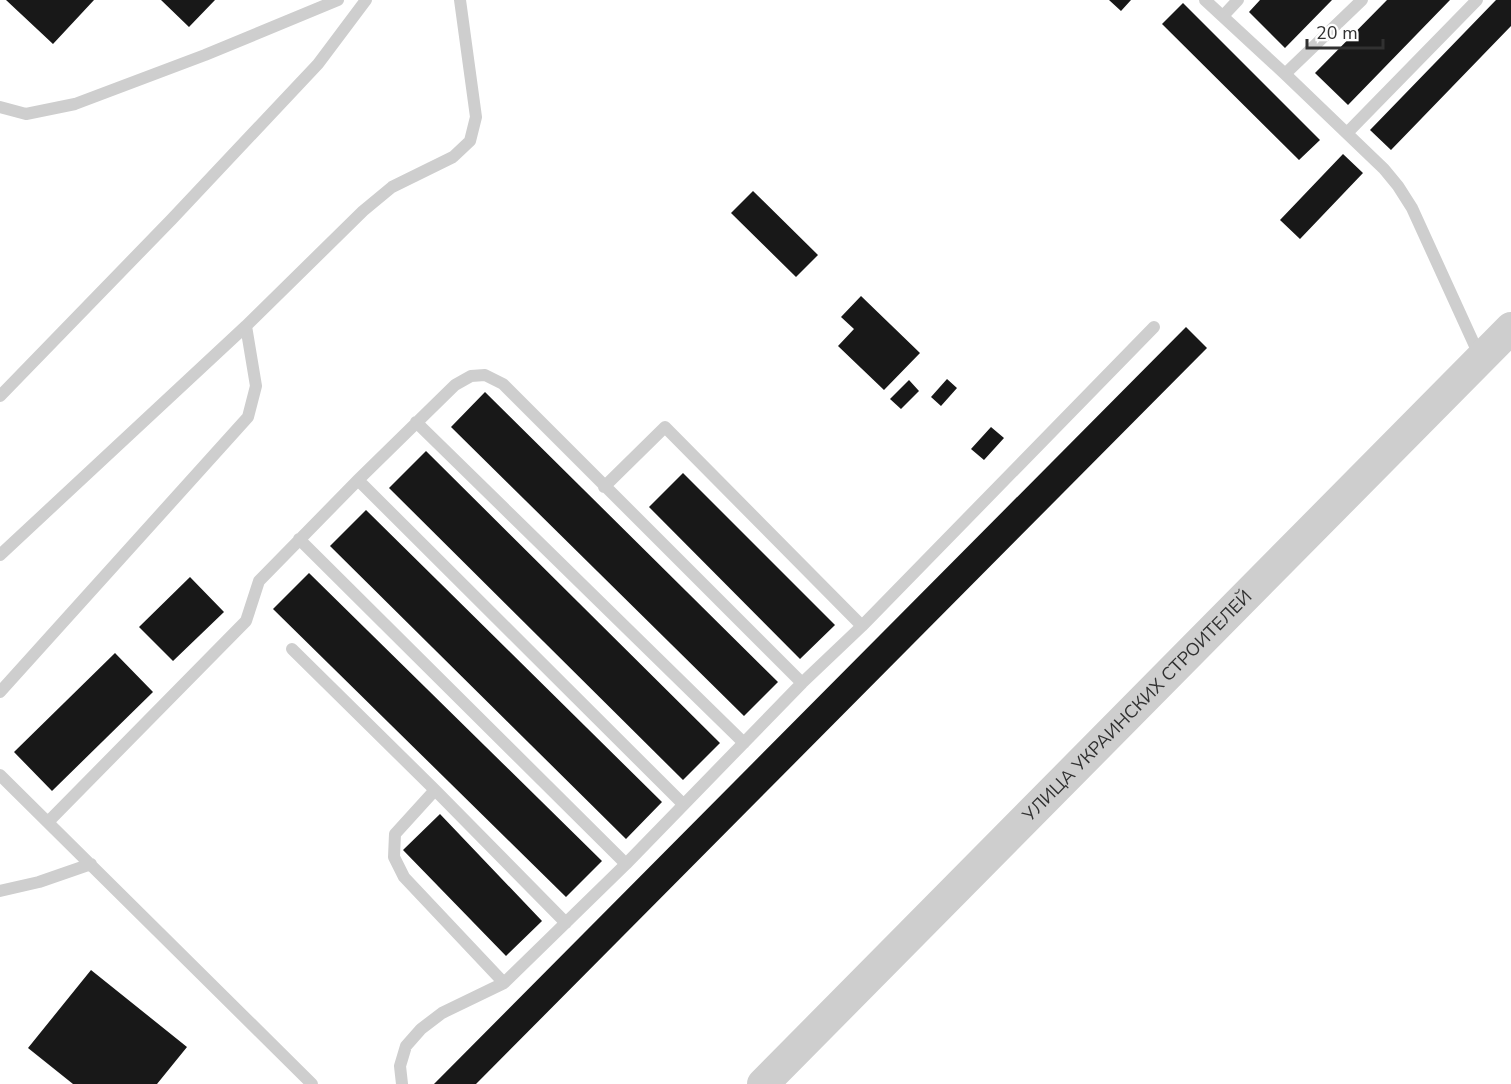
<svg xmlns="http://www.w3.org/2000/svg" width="1511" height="1084" viewBox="0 0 1511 1084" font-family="'Nunito Sans',sans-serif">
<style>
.building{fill:#181818}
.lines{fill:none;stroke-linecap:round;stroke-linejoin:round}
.service{stroke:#cecece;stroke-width:12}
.tertiary{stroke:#cecece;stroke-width:32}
.labels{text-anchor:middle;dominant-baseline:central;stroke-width:6;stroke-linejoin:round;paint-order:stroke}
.street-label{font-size:18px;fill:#313131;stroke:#fff}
</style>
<rect width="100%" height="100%" fill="#fff"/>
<path class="building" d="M 6,0 L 94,0 L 53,44 Z
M 161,0 L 215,0 L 189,27 Z
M 1109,0 L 1131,0 L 1121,11 Z
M 1260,0 L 1332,0 L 1285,48 L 1249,12 Z
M 1387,0 L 1450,0 L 1348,105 L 1315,73 Z
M 1496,0 L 1511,0 L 1511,26 L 1391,150 L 1370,130 Z
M 1183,3 L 1320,140 L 1299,160 L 1162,24 Z
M 1343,154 L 1363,173 L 1300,239 L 1280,220 Z
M 753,191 L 818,255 L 796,277 L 731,213 Z
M 861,296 L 920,353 L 884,390 L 838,346 L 854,329 L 841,317 Z
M 1186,327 L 1207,348 L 476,1084 L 434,1084 Z
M 947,379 L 957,388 L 941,406 L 931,397 Z
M 909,380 L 919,391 L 901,409 L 890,399 Z
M 485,392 L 778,682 L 744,716 L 451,427 Z
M 991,427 L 1004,438 L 984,460 L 971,449 Z
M 426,451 L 720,743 L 683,780 L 389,488 Z
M 683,473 L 835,625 L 800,659 L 649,507 Z
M 366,510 L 662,802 L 626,839 L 330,546 Z
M 309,573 L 602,861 L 566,897 L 273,609 Z
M 190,577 L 224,612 L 173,661 L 139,627 Z
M 115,653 L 153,692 L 52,791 L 14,752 Z
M 440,814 L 542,921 L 506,956 L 403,850 Z
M 91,970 L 187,1047 L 157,1084 L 73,1084 L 28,1048 Z"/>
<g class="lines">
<path class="service" d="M 1205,0 L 1285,74 L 1384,169 L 1398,186 L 1412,208 L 1480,357
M 1223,16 L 1238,0
M 1285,74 L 1362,0
M 0,107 L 26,114 L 75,104 L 205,55 L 338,0
M 1347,133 L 1477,0
M 0,396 L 172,219 L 318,64 L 366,0
M 416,422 L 744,743
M 358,480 L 683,804
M 604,487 L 665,427 L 862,626
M 299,539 L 626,864
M 0,555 L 246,326 L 363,211 L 392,187 L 453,157 L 470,141 L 476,117 L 460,0
M 292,649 L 435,790 L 566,923
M 0,692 L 248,417 L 256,386 L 246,326
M 0,775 L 312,1084
M 435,790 L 395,834 L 394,857 L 404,877 L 504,983
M 48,822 L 246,621 L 259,581 L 358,480 L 455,385 L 471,376 L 485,375 L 503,384 L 802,683
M 0,891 L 39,882 L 91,864
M 402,1084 L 400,1066 L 406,1046 L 421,1029 L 442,1013 L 504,983 L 626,864 L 802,683 L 862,626 L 1154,327"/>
<path class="tertiary" id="s1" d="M 763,1084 L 1511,328"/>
</g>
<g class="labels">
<g class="street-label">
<text stroke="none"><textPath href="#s1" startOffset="532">УЛИЦА УКРАИНСКИХ СТРОИТЕЛЕЙ</textPath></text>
</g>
</g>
<path d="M1307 39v9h76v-9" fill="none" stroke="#313131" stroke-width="3"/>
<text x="1316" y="39" font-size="18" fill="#313131" stroke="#ffffff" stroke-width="4.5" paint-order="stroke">20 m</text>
</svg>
